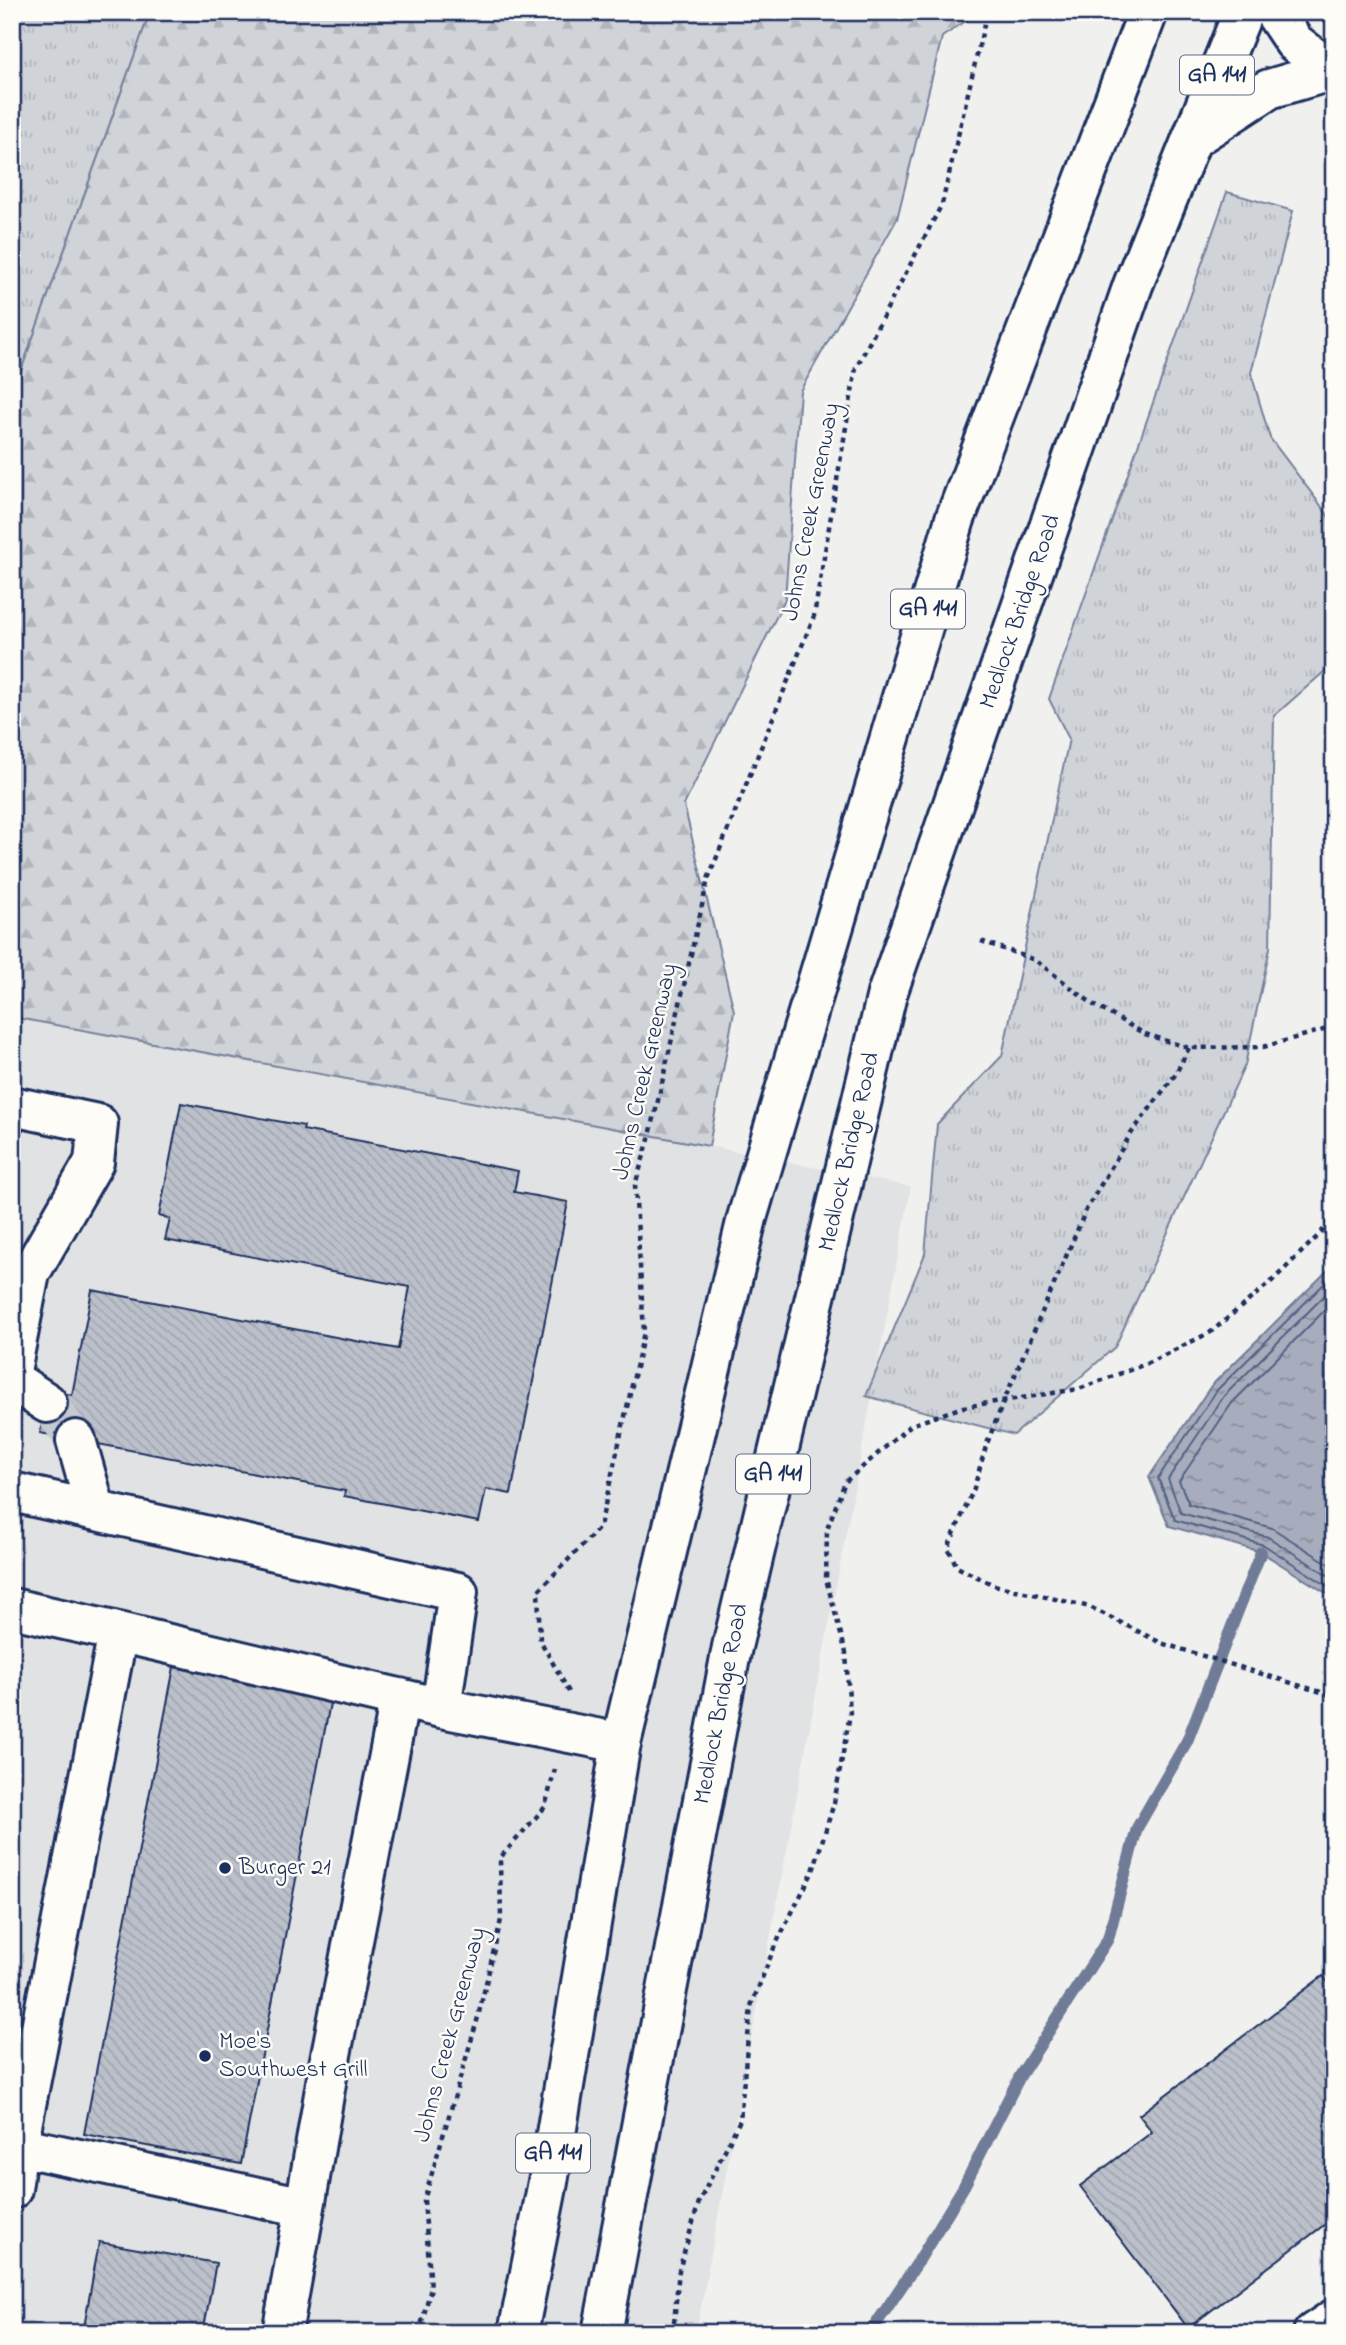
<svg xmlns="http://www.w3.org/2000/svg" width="1346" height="2345" viewBox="0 0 1346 2345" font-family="'Indie Flower',sans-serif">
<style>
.built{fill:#e0e2e3}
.grass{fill:url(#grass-tufts);stroke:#76819b;stroke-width:2}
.forest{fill:url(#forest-firs);stroke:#76819b;stroke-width:2}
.water{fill:url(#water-ripples);stroke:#6f7b97;stroke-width:2}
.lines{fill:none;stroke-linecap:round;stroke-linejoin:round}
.shore{stroke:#536184;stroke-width:2}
.stream{stroke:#6f7b97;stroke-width:12}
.building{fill:url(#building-back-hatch);stroke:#1b2f5e;stroke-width:2}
.minor-tunnel{stroke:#c5c9d1;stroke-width:38;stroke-dasharray:38 19;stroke-linecap:butt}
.minor-casing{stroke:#1b2f5e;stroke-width:44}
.highway-casing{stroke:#1b2f5e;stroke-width:44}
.path{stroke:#1b2f5e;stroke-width:4.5;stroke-dasharray:5 5;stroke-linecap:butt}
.minor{stroke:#fdfcf7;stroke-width:38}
.highway{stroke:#fdfcf7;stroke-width:38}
.poi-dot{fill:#1b2f5e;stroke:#fdfcf7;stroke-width:2.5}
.labels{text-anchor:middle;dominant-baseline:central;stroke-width:5;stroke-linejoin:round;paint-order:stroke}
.shield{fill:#fdfcf7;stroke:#5f6c8c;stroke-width:2}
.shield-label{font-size:23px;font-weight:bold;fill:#1b2f5e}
.street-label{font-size:24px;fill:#1b2f5e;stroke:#fdfcf7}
.poi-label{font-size:24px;fill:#1b2f5e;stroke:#fdfcf7;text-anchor:start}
</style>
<defs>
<pattern id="grass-tufts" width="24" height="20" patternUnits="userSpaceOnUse" patternTransform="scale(1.75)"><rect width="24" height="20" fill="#d0d3d8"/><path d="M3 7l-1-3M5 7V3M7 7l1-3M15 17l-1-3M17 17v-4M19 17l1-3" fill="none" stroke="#b2b5bc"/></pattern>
<pattern id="forest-firs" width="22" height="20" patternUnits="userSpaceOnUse" patternTransform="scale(1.75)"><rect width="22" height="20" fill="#d0d3d8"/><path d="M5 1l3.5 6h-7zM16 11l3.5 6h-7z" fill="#b2b5bc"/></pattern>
<pattern id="water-ripples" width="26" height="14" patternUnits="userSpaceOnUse" patternTransform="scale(1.75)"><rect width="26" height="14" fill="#a7adbd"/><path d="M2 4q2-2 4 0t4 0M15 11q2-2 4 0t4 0" fill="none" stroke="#878d9d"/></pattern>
<pattern id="building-back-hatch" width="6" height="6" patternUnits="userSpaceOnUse" patternTransform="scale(1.75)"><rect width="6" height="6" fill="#bbc0ca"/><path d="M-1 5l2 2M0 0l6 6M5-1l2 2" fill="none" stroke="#a0a5b0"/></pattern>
</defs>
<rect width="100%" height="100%" fill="#f0f0ee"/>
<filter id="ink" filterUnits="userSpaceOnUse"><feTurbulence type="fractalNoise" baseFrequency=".0143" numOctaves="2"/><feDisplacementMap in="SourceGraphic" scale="14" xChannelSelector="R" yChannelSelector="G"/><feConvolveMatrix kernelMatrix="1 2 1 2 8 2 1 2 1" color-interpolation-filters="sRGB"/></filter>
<g filter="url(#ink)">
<path class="built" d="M 12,1017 L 709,1146 L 911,1187 L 696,2333 L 12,2333 Z"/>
<path class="grass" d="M 12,12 L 150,12 L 12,396 Z
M 1227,192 L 1293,211 L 1251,373 L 1270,438 L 1334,523 L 1334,663 L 1274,716 L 1270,948 L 1245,1065 L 1115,1347 L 1014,1435 L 866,1396 L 925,1254 L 937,1124 L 1002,1056 L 1069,739 L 1049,699 Z"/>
<path class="forest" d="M 150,12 L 979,12 L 942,37 L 897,219 L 800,391 L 785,599 L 684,805 L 734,1011 L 709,1146 L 12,1017 L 12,396 Z"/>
<path class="water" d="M 1334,1264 L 1334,1598 L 1261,1552 L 1169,1526 L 1149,1477 L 1211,1386 Z"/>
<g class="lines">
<path class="shore" d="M 1334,1274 L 1217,1390 L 1158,1478 L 1175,1520 L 1264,1545 L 1334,1590
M 1334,1286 L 1224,1396 L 1168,1479 L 1181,1513 L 1268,1537 L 1334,1579
M 1334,1301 L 1232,1403 L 1179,1481 L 1189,1504 L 1272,1528 L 1334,1567"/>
<path class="stream" d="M 870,2333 L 918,2262 L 964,2186 L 1020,2076 L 1108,1939 L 1137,1828 L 1187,1741 L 1261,1552"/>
</g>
<path class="building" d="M 181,1103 L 304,1126 L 303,1130 L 518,1171 L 514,1192 L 568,1202 L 511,1494 L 486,1489 L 479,1522 L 344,1496 L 345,1491 L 40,1433 L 49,1390 L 72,1395 L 92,1290 L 398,1349 L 410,1287 L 165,1240 L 170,1219 L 159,1216 Z
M 174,1667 L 331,1698 L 241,2164 L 84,2134 Z
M 1323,1976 L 1334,1990 L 1334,2222 L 1332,2219 L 1188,2328 L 1080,2186 L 1152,2132 L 1139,2115 Z
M 99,2242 L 216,2263 L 203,2333 L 83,2333 Z"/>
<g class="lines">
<path class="minor-tunnel" d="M 47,1403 L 76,1440"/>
<defs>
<path id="minor" d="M 1274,12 L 1294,42 L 1330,70
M 1192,139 L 1269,89 L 1334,70
M 12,1106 L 98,1124 L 94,1162 L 30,1273 L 12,1366
M 12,1380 L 47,1403
M 76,1440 L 96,1511
M 12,1492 L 458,1592 L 441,1708
M 12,1608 L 118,1632 L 18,2146 L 12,2143
M 118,1632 L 441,1708 L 621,1743
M 12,2189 L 18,2146 L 305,2207 L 282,2333
M 305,2207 L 329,2065 L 400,1698
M 1313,2333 L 1334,2319"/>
<path id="highway" d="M 518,2333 L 548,2182 L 621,1743 L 747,1218 L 955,519 L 1148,12
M 602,2333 L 732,1647 L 887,994 L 1133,285 L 1243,12"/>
</defs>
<use href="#minor" class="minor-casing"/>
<use href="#highway" class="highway-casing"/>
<path class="path" d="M 981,941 L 1035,960 L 1094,1005 L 1145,1034 L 1189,1048 L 1263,1047 L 1334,1027
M 1189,1048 L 1175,1075 L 1130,1135 L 1086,1210 L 1003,1403 L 986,1446 L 974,1488 L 948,1548 L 957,1567 L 994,1585 L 1090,1607 L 1161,1643 L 1334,1696
M 569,1692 L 540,1640 L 538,1591 L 600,1527 L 644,1332 L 635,1185 L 650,1136 L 708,879 L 814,616 L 856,368 L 942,204 L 987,12
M 419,2333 L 431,2288 L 424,2200 L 477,2021 L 501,1920 L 500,1858 L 545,1807 L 555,1769
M 673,2333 L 679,2270 L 699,2202 L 740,2120 L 751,2006 L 774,1948 L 813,1871 L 834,1803 L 850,1714 L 846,1653 L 826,1579 L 827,1529 L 845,1482 L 911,1425 L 963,1407 L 1079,1389 L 1148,1363 L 1211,1332 L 1272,1281 L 1321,1233 L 1334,1213"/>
<use href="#minor" class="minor"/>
<use href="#highway" class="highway"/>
</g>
</g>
<g class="poi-dot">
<circle cx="225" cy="1868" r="7"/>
<circle cx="205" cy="2056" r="7"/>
</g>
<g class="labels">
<g class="shield">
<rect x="1180" y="55.5" width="74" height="39" rx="5"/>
<rect x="891" y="589.5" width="74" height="39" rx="5"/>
<rect x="736" y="1454.5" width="74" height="39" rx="5"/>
<rect x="516" y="2133.5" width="74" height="39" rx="5"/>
</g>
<g class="shield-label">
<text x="1217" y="75">GA 141</text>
<text x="928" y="609">GA 141</text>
<text x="773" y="1474">GA 141</text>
<text x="553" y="2153">GA 141</text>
</g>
<g class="street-label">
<text transform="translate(812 512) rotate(-79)">Johns Creek Greenway</text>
<text transform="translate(1021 612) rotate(-71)">Medlock Bridge Road</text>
<text transform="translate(646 1072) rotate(-77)">Johns Creek Greenway</text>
<text transform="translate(850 1152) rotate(-77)">Medlock Bridge Road</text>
<text transform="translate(722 1704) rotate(-79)">Medlock Bridge Road</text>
<text transform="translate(451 2035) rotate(-75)">Johns Creek Greenway</text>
</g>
<g class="poi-label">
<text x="239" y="1868">Burger 21</text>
<text x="219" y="2042">Moe's<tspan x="219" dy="28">Southwest Grill</tspan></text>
</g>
</g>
<rect width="1346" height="2345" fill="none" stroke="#fdfcf7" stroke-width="42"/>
<rect x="21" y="21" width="1304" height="2303" fill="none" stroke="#1b2f5e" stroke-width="2.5" filter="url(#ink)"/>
</svg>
